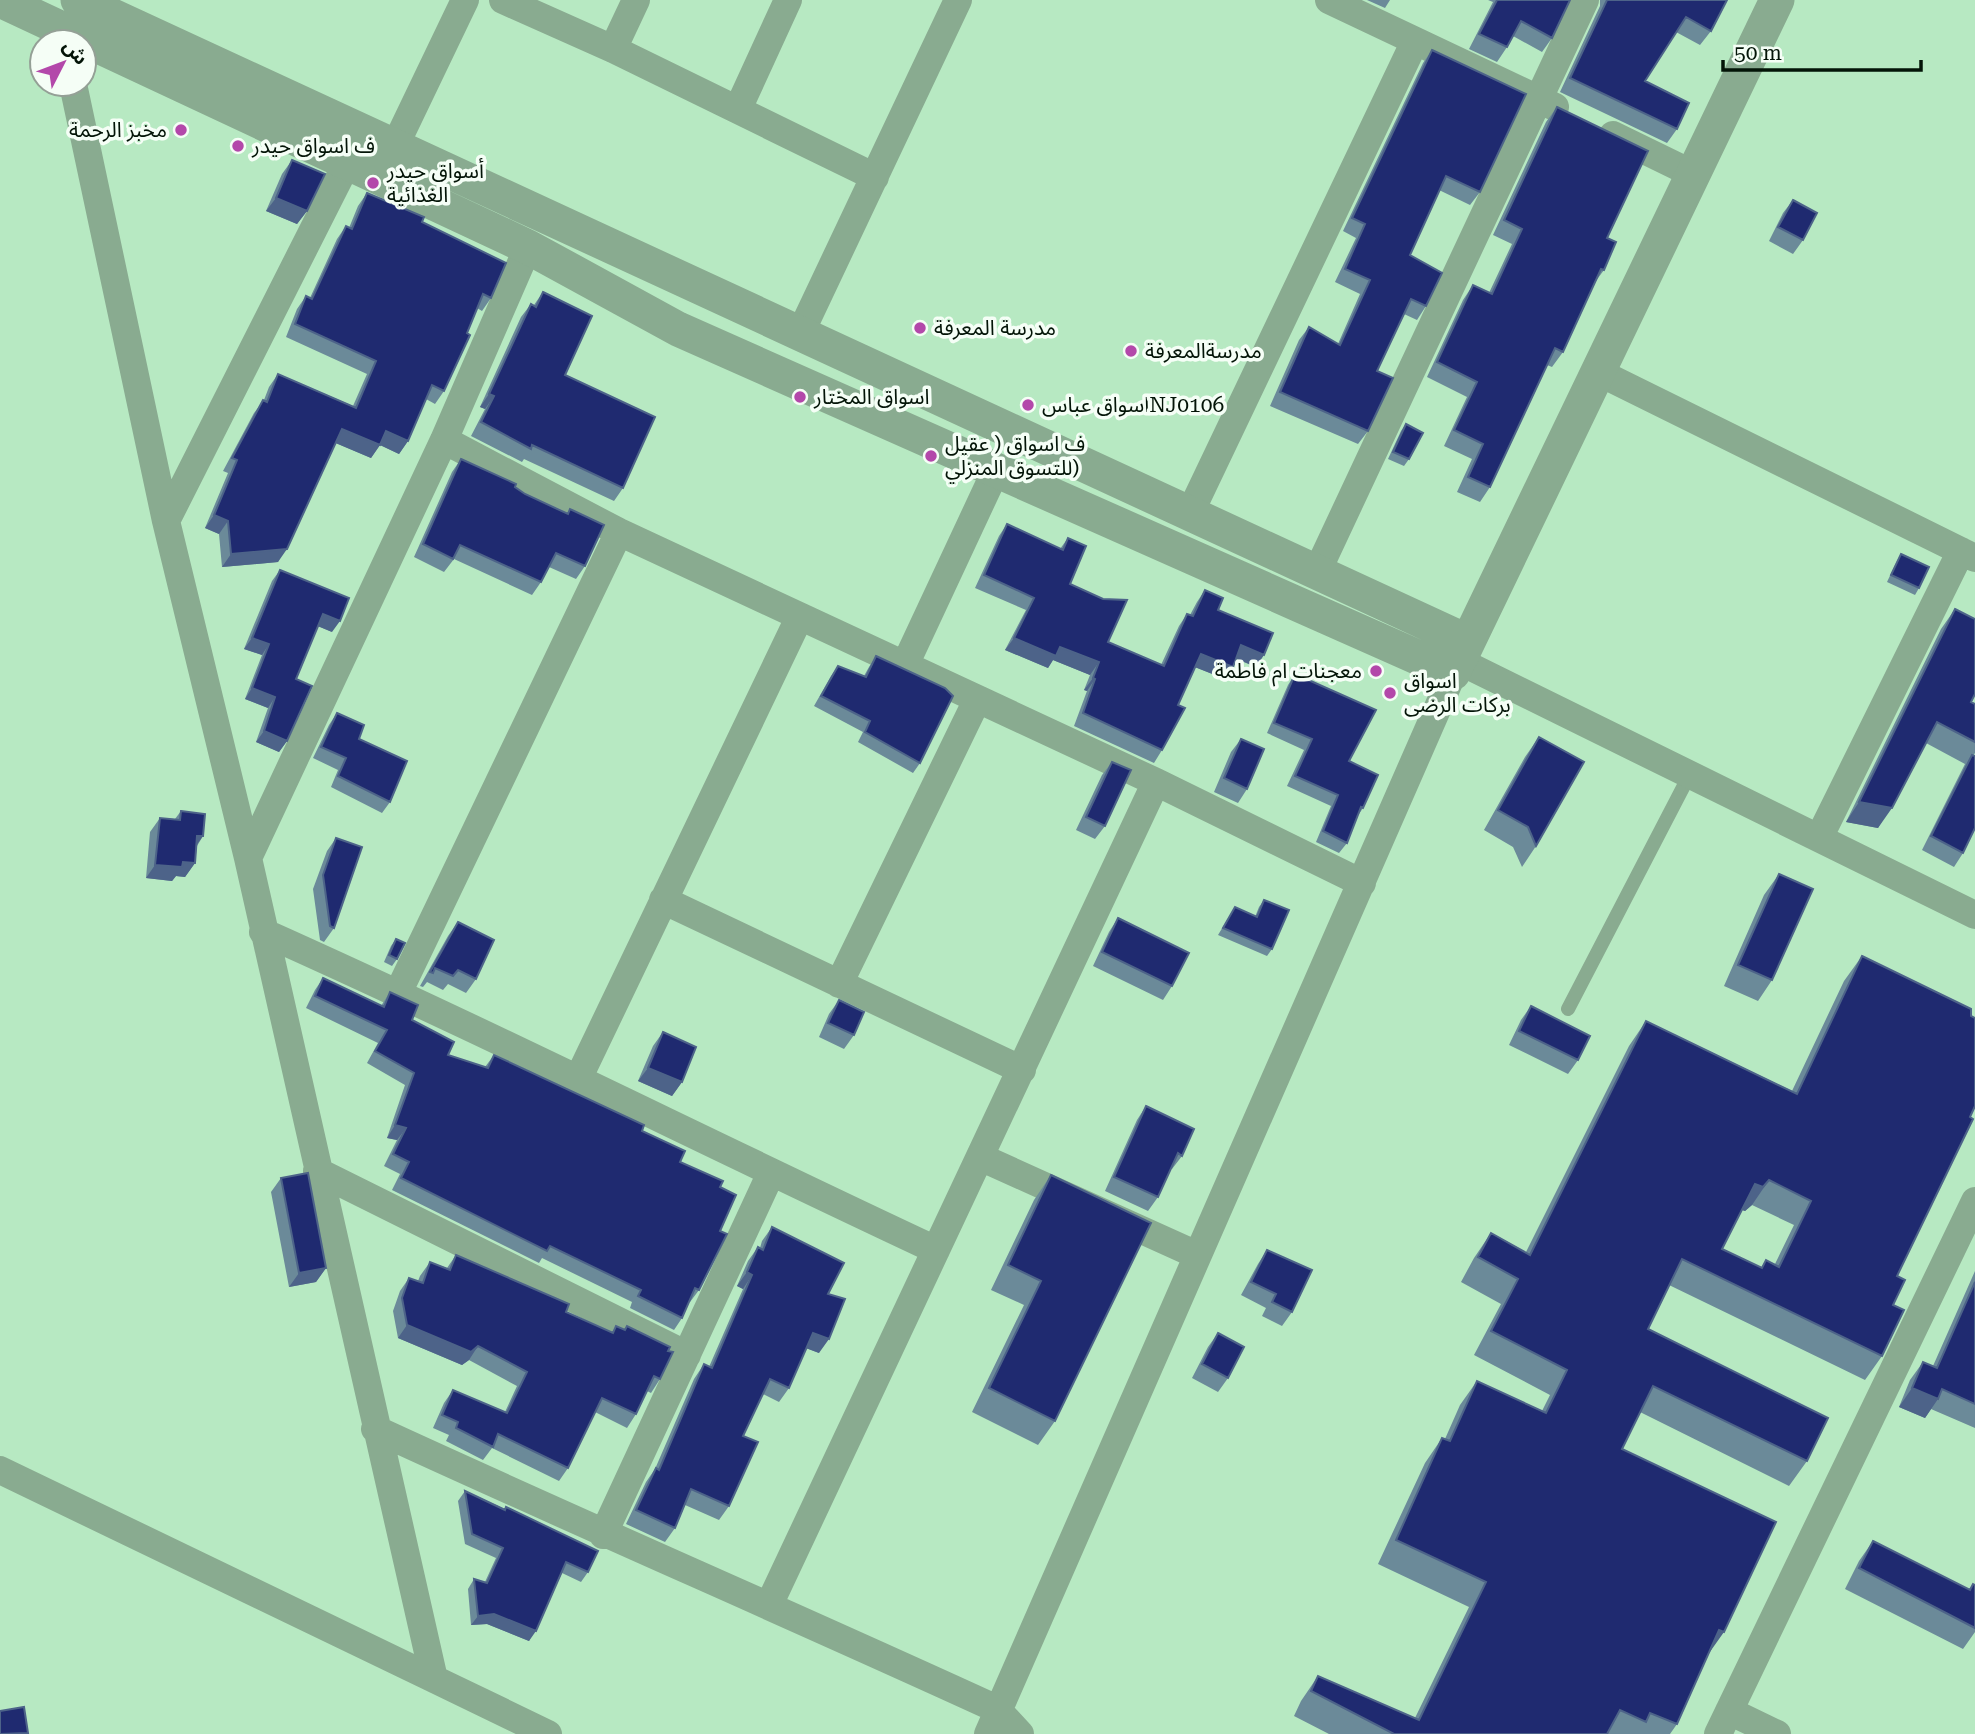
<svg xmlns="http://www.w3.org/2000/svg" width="1975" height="1734" viewBox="0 0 1975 1734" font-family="'Roboto Serif','Noto Sans Arabic',serif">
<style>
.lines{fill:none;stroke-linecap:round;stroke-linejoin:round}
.service{stroke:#89ab90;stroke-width:14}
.minor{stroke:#89ab90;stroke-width:28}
.tertiary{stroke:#89ab90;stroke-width:35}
.wall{fill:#6b8a99;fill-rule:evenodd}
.shaded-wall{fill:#4d6389}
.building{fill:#1f2a70;stroke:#4d6389;stroke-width:2;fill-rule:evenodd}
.poi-dot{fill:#b348aa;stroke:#f5fef6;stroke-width:2.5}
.labels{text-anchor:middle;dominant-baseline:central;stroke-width:7;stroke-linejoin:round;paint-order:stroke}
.poi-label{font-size:21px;fill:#031407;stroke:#f5fef6;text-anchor:start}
</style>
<rect width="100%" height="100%" fill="#b7e9c2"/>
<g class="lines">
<path class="service" d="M 1568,1009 L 1690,774"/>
<path class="minor" d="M 503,0 L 613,49 L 875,177
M 1329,0 L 1555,107
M 613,49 L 636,0
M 73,84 L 166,521 L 248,858 L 434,1679 L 548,1734
M 738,109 L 788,0
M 1613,135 L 1693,174
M 394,148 L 465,0
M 800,334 L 958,0
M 1598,372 L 1975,558
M 444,440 L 619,532 L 1156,782 L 1362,883
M 1190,513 L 1415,41
M 166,521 L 347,163
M 1317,572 L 1585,0
M 1459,661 L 1975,915
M 904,667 L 996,470
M 1819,838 L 1961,551
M 248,858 L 444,440 L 528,247
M 663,900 L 1022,1070
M 263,932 C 489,1033 711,1145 936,1250
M 839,984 L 977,700
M 398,993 L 619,532
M 579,1077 L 799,618
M 980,1157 L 1197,1255
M 317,1171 L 687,1355
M 375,1429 C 581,1524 790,1614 997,1709 L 1020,1734
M 0,1470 L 434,1679
M 603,1535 L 771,1173
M 769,1605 L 1156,782
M 1729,1711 L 1777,1734
M 988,1734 L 1453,673
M 1718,1734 L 1975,1201"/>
<path class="tertiary" d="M 0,0 L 528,247 L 678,329 L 1453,673 L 1777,0
M 78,0 L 1468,642"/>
</g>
<path class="wall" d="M 1367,0 L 1390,0 L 1385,8 Z
M 1488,0 L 1570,0 L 1552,38 L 1542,52 L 1513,36 L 1507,47 L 1497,62 L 1469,49 L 1493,2 Z
M 1600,0 L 1727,0 L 1711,31 L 1700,45 L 1676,32 L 1645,81 L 1677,129 L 1667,143 L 1560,92 L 1600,6 Z
M 1432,50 L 1480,192 L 1470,205 L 1439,190 L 1410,255 L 1426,306 L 1417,320 L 1404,314 L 1377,371 L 1368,431 L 1358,444 L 1270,406 L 1299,340 L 1309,327 L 1338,344 L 1360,294 L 1335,282 L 1356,238 L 1343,231 L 1423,63 Z
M 1557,107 L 1607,238 L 1604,270 L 1595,282 L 1563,352 L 1552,367 L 1547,365 L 1490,487 L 1480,502 L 1457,492 L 1472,459 L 1444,446 L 1467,397 L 1427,377 L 1463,300 L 1473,285 L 1489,293 L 1512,244 L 1493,235 L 1546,122 Z
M 292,160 L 307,211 L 297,224 L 266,211 L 282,174 Z
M 367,193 L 422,222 L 491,298 L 482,311 L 477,308 L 444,391 L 435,404 L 426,399 L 408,441 L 399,454 L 380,445 L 371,458 L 336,443 L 278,562 L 222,567 L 219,534 L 205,528 L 228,473 L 223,471 L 254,413 L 264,400 L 269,387 L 278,374 L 353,406 L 367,374 L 286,337 L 297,309 L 306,296 L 310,298 L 337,239 L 346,226 L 349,228 L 358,206 Z
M 1793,200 L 1803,240 L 1793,254 L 1769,241 L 1783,213 Z
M 543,292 L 565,375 L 623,488 L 614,501 L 524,459 L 522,462 L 471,436 L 485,409 L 480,407 L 521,317 L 531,304 L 534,305 Z
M 1406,424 L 1409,459 L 1404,466 L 1388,459 L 1401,431 Z
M 461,459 L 515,487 L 525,494 L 567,513 L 570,509 L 585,566 L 576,579 L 549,567 L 541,582 L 532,595 L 454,559 L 444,572 L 414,557 L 452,472 Z
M 1007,524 L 1060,549 L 1068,538 L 1070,584 L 1108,642 L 1161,665 L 1179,626 L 1187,614 L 1190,615 L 1197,602 L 1205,590 L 1256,667 L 1236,659 L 1225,679 L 1195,667 L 1178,705 L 1162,750 L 1154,763 L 1074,726 L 1087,691 L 1084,690 L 1090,675 L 1053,660 L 1048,668 L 1005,650 L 1026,610 L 975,588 L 999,536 Z
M 1901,554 L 1919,588 L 1915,595 L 1887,582 L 1897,561 Z
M 280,570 L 332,632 L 318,626 L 296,679 L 287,741 L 279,752 L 256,742 L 268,708 L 245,699 L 262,655 L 244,649 L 272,581 Z
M 1955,609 L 1971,702 L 1975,704 L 1975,753 L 1973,756 L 1963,853 L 1954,867 L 1922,850 L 1965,764 L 1926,743 L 1878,828 L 1846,822 L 1941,629 Z
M 876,656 L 920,763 L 913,773 L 858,742 L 863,732 L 814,706 L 831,676 L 838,666 L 864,676 L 869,667 Z
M 1295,674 L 1349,761 L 1363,808 L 1357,817 L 1347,843 L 1339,853 L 1316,842 L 1331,806 L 1287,786 L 1304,750 L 1267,733 L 1288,685 Z
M 337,713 L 359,739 L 390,802 L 382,813 L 331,787 L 338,770 L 313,758 L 329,725 Z
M 1539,737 L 1536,846 L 1522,867 L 1513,847 L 1484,830 L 1525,757 Z
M 1241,739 L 1247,789 L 1238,803 L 1214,792 L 1231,752 Z
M 1112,762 L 1105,826 L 1095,839 L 1076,830 L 1102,775 Z
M 181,811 L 203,836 L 197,846 L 195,863 L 185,877 L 176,876 L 172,881 L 146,878 L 150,832 L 160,818 L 175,819 Z
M 336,838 L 334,928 L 324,942 L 320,940 L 313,889 L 327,851 Z
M 1779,874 L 1772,980 L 1758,1001 L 1724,986 L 1764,895 Z
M 1264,900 L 1272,949 L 1267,956 L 1218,935 L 1235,907 L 1255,917 L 1259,907 Z
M 1118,918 L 1172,986 L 1163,1000 L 1093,966 L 1109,932 Z
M 458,922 L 476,979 L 466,993 L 448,984 L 443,990 L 427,982 L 423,987 L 420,986 L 448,936 Z
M 396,939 L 397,959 L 392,966 L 384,962 L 391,946 Z
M 1862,956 L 1897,1276 L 1893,1305 L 1882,1356 L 1865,1380 L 1669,1285 L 1648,1329 L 1807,1461 L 1789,1486 L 1640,1412 L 1622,1449 L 1707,1656 L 1677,1724 L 1670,1734 L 1329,1734 L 1294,1716 L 1301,1701 L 1318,1676 L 1415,1718 L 1469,1607 L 1378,1564 L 1425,1463 L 1442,1438 L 1445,1439 L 1460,1405 L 1477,1381 L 1542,1411 L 1550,1395 L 1474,1355 L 1501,1304 L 1461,1282 L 1474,1258 L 1491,1233 L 1526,1252 L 1629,1046 L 1646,1021 L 1792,1091 L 1844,981 ZM 1752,1205 L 1794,1225 L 1775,1264 L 1766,1260 L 1761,1268 L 1722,1249 L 1742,1210 L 1745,1211 Z
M 323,978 L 381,1006 L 390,992 L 412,1020 L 448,1055 L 485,1067 L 494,1055 L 642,1131 L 680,1162 L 720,1187 L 720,1231 L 699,1290 L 690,1302 L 689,1302 L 682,1318 L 674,1330 L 630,1308 L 632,1302 L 542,1258 L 539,1263 L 392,1190 L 400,1174 L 384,1166 L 397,1140 L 387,1138 L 405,1085 L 367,1063 L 378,1043 L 306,1008 L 315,990 Z
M 839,1000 L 854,1035 L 844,1049 L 819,1037 L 829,1014 Z
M 1531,1006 L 1578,1060 L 1568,1074 L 1509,1045 L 1521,1020 Z
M 663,1032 L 682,1082 L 672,1096 L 638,1081 L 653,1046 Z
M 1146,1106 L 1182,1156 L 1172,1169 L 1171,1168 L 1158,1197 L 1148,1211 L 1105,1191 L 1137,1120 Z
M 1051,1175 L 1055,1421 L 1038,1445 L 972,1412 L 1024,1305 L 991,1290 L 1034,1200 Z
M 281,1178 L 326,1268 L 316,1282 L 289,1287 L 271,1192 Z
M 772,1227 L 828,1294 L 819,1353 L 806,1348 L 789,1388 L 779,1402 L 763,1394 L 743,1436 L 729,1506 L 719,1520 L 685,1505 L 675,1528 L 665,1542 L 626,1524 L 646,1482 L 655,1469 L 694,1379 L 704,1364 L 709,1367 L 743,1289 L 737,1286 L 748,1261 L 758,1247 L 760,1248 L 762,1241 Z
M 1267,1250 L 1292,1312 L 1282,1326 L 1262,1316 L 1266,1308 L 1241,1295 L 1258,1264 Z
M 456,1255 L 566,1312 L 612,1333 L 616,1326 L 624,1330 L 627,1326 L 660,1379 L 651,1393 L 647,1391 L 636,1414 L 627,1428 L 595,1412 L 568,1468 L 559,1481 L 492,1448 L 483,1460 L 446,1441 L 449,1435 L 433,1428 L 444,1403 L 453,1390 L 505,1412 L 517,1386 L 469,1360 L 462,1365 L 398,1338 L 393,1311 L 400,1291 L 409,1278 L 418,1281 L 420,1276 L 430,1262 L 447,1268 Z
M 1975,1271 L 1975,1428 L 1931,1409 L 1925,1418 L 1899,1407 L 1910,1380 L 1923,1362 L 1933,1366 Z
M 1218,1333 L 1228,1378 L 1218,1392 L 1192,1378 L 1208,1347 Z
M 465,1491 L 505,1509 L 506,1507 L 588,1572 L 581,1582 L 562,1573 L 529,1641 L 487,1624 L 471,1625 L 468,1589 L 474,1579 L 485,1582 L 496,1558 L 465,1544 L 458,1501 Z
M 1873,1541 L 1969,1590 L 1973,1584 L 1975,1585 L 1975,1632 L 1963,1649 L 1845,1589 L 1859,1561 Z"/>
<path class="shaded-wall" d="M 276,198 L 307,211 L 297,224 L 266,211 Z
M 489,394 L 494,396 L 485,409 L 480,407 Z
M 342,429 L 386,431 L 408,441 L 399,454 L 380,445 L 371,458 L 333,442 Z
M 214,515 L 228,521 L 219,534 L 205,528 Z
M 287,549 L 278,562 L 222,567 L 231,554 Z
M 323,614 L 340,621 L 332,632 L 315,625 Z
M 252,638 L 269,644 L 262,655 L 244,649 Z
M 1014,638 L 1060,647 L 1099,662 L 1090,675 L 1053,660 L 1048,668 L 1005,650 Z
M 1241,645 L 1264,655 L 1256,667 L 1233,657 Z
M 1201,654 L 1233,667 L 1225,679 L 1192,666 Z
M 1093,678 L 1095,679 L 1087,691 L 1084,690 Z
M 252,688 L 275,697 L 268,708 L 245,699 Z
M 264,731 L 287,741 L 279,752 L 256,742 Z
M 1859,802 L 1892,808 L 1878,828 L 1846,822 Z
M 197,836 L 203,836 L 193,850 Z
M 183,862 L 195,863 L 185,877 L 176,876 L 172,881 L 146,878 L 155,865 Z
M 648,1068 L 682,1082 L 672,1096 L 638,1081 Z
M 395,1125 L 406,1128 L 397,1140 L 387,1138 Z
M 1769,1180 L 1752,1205 L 1745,1211 L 1737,1208 L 1755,1184 Z
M 326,1268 L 316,1282 L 289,1287 L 299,1273 Z
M 747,1272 L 752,1275 L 743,1289 L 737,1286 Z
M 407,1325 L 478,1346 L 469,1360 L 462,1365 L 398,1338 Z
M 813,1333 L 829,1339 L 819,1353 L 803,1347 Z
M 1912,1388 L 1938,1399 L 1925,1418 L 1899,1407 Z
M 494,1614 L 536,1631 L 529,1641 L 487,1624 L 471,1625 L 478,1616 Z
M 1719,1630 L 1724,1632 L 1707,1656 Z"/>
<path class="building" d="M 1497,0 L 1570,0 L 1552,38 L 1521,21 L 1507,47 L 1479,34 Z
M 1607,0 L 1727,0 L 1711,31 L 1686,17 L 1645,81 L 1689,103 L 1677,129 L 1570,78 Z
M 1432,50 L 1526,94 L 1480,192 L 1446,176 L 1410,255 L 1442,273 L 1426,306 L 1411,299 L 1377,371 L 1393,378 L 1368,431 L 1280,392 L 1309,327 L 1340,345 L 1370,280 L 1345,269 L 1365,224 L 1352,218 Z
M 1557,107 L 1648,151 L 1607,238 L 1616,242 L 1604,270 L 1601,269 L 1563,352 L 1555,348 L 1490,487 L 1468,477 L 1483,444 L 1454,430 L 1477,382 L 1437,362 L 1473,285 L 1492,294 L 1522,229 L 1504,220 Z
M 292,160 L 325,174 L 307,211 L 276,198 Z
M 367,193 L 424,217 L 422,222 L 506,263 L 491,298 L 483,294 L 467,333 L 470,335 L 444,391 L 432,385 L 408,441 L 386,431 L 380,445 L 342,429 L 287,549 L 231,554 L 228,521 L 214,515 L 237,460 L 232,458 L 263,400 L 267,402 L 278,374 L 356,408 L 376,361 L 295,324 L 306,296 L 312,299 L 346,226 L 352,229 Z
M 1793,200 L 1817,213 L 1803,240 L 1778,227 Z
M 543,292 L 592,316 L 565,375 L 655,417 L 623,488 L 532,445 L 531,449 L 481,422 L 494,396 L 489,394 L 531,304 L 536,307 Z
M 1406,424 L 1423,433 L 1409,459 L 1393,452 Z
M 461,459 L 516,484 L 515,487 L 525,494 L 568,514 L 570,509 L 604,525 L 585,566 L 556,553 L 541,582 L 460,545 L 453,559 L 423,544 Z
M 1007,524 L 1063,550 L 1068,538 L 1086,546 L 1070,584 L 1103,599 L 1127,600 L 1108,642 L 1164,666 L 1187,614 L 1193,616 L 1205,590 L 1223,598 L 1218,610 L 1273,633 L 1264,655 L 1241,645 L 1233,667 L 1201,654 L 1178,705 L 1185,708 L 1162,750 L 1083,713 L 1095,679 L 1093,678 L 1099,662 L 1060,647 L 1056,656 L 1014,638 L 1034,598 L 984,575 Z
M 1901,554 L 1929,567 L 1919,588 L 1891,575 Z
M 280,570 L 349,598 L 340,621 L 323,614 L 296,679 L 312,686 L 287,741 L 264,731 L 275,697 L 252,688 L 269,644 L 252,638 Z
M 1955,609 L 1975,619 L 1975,694 L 1971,702 L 1975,704 L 1975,742 L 1937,722 L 1892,808 L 1859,802 Z
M 876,656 L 945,688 L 953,696 L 920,763 L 865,732 L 870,721 L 821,696 L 838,666 L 866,677 Z
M 1295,674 L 1376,710 L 1349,761 L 1378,775 L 1363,808 L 1361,807 L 1347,843 L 1323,831 L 1338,795 L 1295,776 L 1312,739 L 1274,723 Z
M 337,713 L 364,725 L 359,739 L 407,761 L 390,802 L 338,776 L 346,758 L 321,747 Z
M 1539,737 L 1584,762 L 1536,846 L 1528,827 L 1498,810 Z
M 1241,739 L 1264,749 L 1247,789 L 1224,778 Z
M 1972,755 L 1975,756 L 1975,828 L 1963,853 L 1931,836 Z
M 1112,762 L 1131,770 L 1105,826 L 1086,817 Z
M 181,811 L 205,814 L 203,836 L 197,836 L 195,863 L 183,862 L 182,867 L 155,865 L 160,818 L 180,820 Z
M 336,838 L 362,847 L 334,928 L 330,926 L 323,875 Z
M 1779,874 L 1813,889 L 1772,980 L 1738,965 Z
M 1264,900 L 1289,910 L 1272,949 L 1223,928 L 1235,907 L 1257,917 Z
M 1118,918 L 1189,953 L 1172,986 L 1102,952 Z
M 458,922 L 494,940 L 476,979 L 458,970 L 453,976 L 435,968 L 433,973 L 430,972 Z
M 396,939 L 405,943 L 397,959 L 389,955 Z
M 1862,956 L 1971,1009 L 1971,1016 L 1975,1018 L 1975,1106 L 1970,1117 L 1973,1119 L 1897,1276 L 1905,1280 L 1893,1305 L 1904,1310 L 1882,1356 L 1682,1259 L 1648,1329 L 1828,1418 L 1807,1461 L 1653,1386 L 1622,1449 L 1776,1522 L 1724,1632 L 1719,1630 L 1677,1724 L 1650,1713 L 1646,1722 L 1620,1710 L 1607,1734 L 1394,1734 L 1311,1691 L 1318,1676 L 1419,1720 L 1486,1582 L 1396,1540 L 1442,1438 L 1450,1441 L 1477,1381 L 1546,1413 L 1567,1370 L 1491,1331 L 1518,1279 L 1478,1257 L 1491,1233 L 1530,1255 L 1646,1021 L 1797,1094 ZM 1769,1180 L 1811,1201 L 1779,1267 L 1766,1260 L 1762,1268 L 1722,1249 L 1755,1184 L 1763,1187 Z
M 323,978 L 384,1007 L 390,992 L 418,1005 L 412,1020 L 454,1042 L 448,1055 L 488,1068 L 494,1055 L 644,1125 L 642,1131 L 685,1151 L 680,1162 L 723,1181 L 720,1187 L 736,1195 L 720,1231 L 727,1234 L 699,1290 L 695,1288 L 682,1318 L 638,1296 L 641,1290 L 550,1246 L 547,1251 L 401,1178 L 409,1162 L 393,1154 L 406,1128 L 395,1125 L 414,1073 L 375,1051 L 387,1030 L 315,996 Z
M 839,1000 L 864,1012 L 854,1035 L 828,1023 Z
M 1531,1006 L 1590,1036 L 1578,1060 L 1519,1031 Z
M 663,1032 L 696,1047 L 682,1082 L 648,1068 Z
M 1146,1106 L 1194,1129 L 1182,1156 L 1178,1153 L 1158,1197 L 1114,1177 Z
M 308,1173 L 326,1268 L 299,1273 L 281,1178 Z
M 1051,1175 L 1151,1223 L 1055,1421 L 989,1388 L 1041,1281 L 1008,1265 Z
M 772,1227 L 844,1263 L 828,1294 L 845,1299 L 829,1339 L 813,1333 L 789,1388 L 770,1379 L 743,1436 L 758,1442 L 729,1506 L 691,1489 L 675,1528 L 636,1510 L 656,1468 L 659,1470 L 704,1364 L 712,1368 L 752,1275 L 747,1272 L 758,1247 L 763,1250 Z
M 1267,1250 L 1312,1270 L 1292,1312 L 1272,1302 L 1276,1294 L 1251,1282 Z
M 456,1255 L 569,1304 L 566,1312 L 613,1333 L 616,1326 L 625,1330 L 627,1326 L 670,1347 L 668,1351 L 673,1352 L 660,1379 L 654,1376 L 636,1414 L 602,1398 L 568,1468 L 498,1434 L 493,1447 L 456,1428 L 458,1422 L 442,1415 L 453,1390 L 507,1413 L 527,1372 L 478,1346 L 471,1352 L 407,1325 L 402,1298 L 409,1278 L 423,1283 L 430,1262 L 450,1270 Z
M 1975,1282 L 1975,1404 L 1942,1389 L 1938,1399 L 1912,1388 L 1923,1362 L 1937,1368 Z
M 1218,1333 L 1244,1347 L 1228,1378 L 1202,1364 Z
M 465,1491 L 505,1510 L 506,1507 L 598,1551 L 588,1572 L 566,1562 L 536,1631 L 494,1614 L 478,1616 L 474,1579 L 487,1583 L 503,1548 L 472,1534 Z
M 1873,1541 L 1970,1590 L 1973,1584 L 1975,1585 L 1975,1628 L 1859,1568 Z
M 24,1707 L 28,1733 L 0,1734 L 0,1711 Z"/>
<g class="poi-dot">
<circle cx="181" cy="130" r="7"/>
<circle cx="238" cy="146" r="7"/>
<circle cx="373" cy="183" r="7"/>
<circle cx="920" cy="328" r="7"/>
<circle cx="1131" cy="351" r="7"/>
<circle cx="800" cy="397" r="7"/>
<circle cx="1028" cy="405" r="7"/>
<circle cx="931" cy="456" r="7"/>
<circle cx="1376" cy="671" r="7"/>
<circle cx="1390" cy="693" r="7"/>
</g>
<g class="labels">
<g class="poi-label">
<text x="167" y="130" text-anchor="end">مخبز الرحمة</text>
<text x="252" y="146">ف اسواق حيدر</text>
<text x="387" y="171">أسواق حيدر<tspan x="387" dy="24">الغذائية</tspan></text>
<text x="934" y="328">مدرسة المعرفة</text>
<text x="1145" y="351">مدرسةالمعرفة</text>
<text x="814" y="397">اسواق المختار</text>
<text x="1042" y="405">اسواق عباسNJ0106</text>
<text x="945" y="444">ف اسواق ( عقيل<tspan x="945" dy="24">للتسوق المنزلي)</tspan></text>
<text x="1362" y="671" text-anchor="end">معجنات ام فاطمة</text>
<text x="1404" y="681">اسواق<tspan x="1404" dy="24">بركات الرضى</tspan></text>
</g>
</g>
<g transform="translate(63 63) rotate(48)"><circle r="33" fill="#f5fef6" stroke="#94a096" stroke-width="2"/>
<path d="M0-5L12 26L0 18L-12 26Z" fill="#b348aa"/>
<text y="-10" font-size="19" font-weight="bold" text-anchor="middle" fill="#031407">ش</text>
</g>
<path d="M1723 60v10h198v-10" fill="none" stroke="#031407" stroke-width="3.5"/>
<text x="1734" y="60" font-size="21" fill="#031407" stroke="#f5fef6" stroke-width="5" paint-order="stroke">50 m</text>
</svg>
